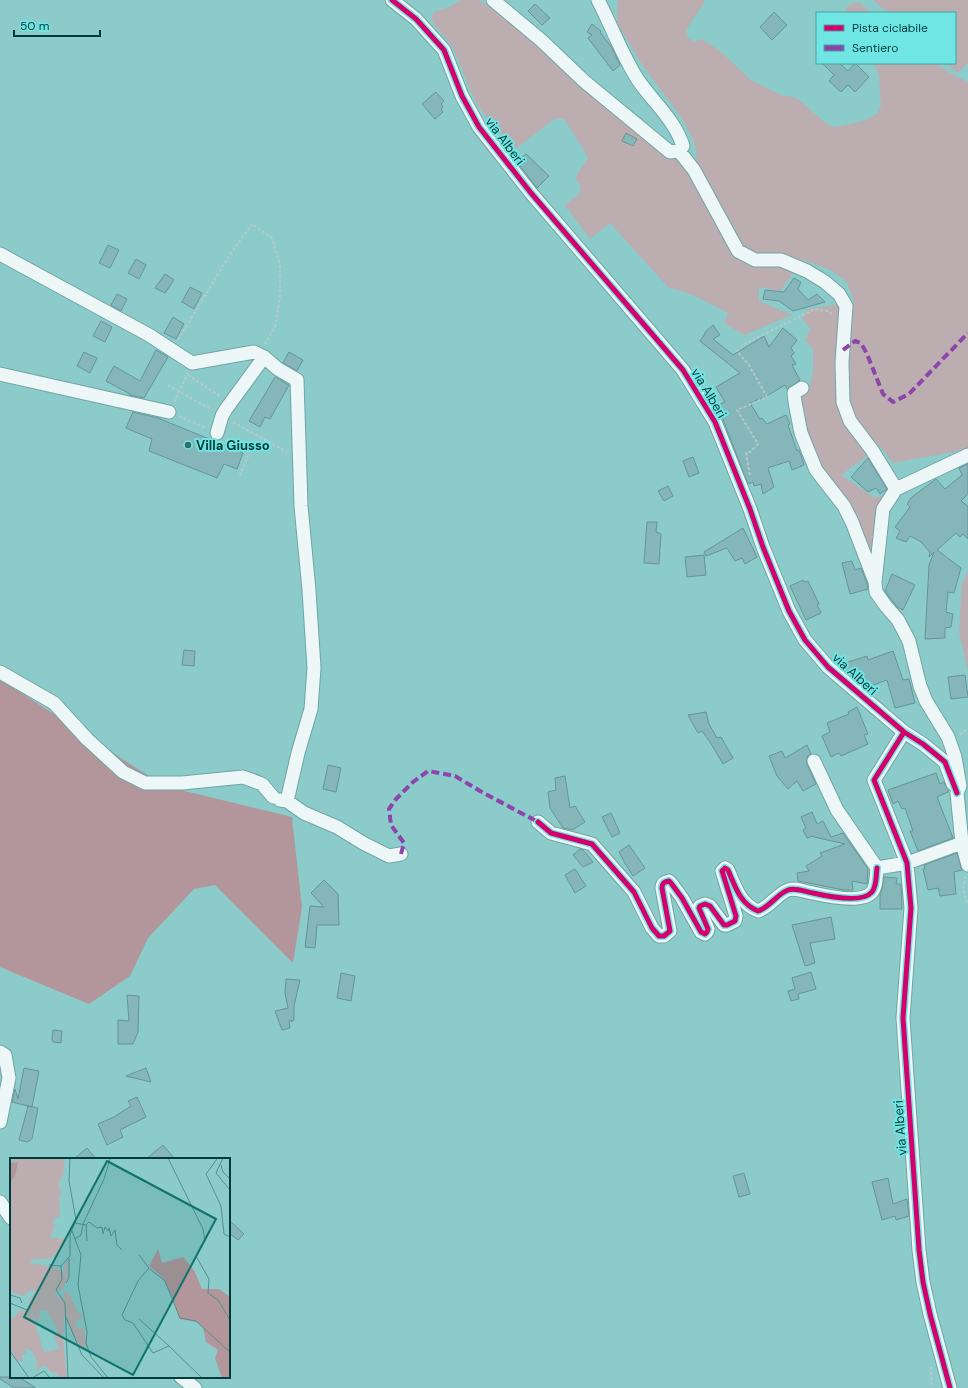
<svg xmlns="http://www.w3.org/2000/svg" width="968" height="1388" viewBox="0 0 968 1388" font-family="'DM Sans',sans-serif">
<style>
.green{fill:#bcadb0}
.forest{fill:#b3969c}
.building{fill:#84b6ba;stroke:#679597}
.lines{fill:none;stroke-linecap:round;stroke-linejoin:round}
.minor-casing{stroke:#70a5a4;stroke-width:15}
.path{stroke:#b6c9c9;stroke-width:2;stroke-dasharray:3 2;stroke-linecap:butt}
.minor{stroke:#eef7f7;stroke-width:13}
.quiet{stroke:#8e44ad;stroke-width:4;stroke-dasharray:8 4;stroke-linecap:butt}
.cycleway-casing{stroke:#70e6e4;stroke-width:8}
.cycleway{stroke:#d6006c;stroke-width:5}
.poi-dot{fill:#326d6c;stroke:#70e6e4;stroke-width:1.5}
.labels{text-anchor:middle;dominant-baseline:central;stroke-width:4;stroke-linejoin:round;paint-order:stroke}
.street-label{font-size:13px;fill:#023b3a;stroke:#70e6e4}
.poi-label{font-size:13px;font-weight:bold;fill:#023b3a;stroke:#70e6e4;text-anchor:start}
.inset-road{fill:none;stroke:#549190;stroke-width:1}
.view{fill:#0e736b;fill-opacity:0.15;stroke:#0e736b;stroke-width:2}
.inset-edge{fill:none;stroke:#023b3a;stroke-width:2}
</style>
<rect width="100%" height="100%" fill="#8bcbca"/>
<path class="green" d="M 460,0 L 479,0 L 502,15 L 559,66 L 617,115 L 622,122 L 683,164 L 697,158 L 694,142 L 683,120 L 643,66 L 618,25 L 617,16 L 618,0 L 704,0 L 704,3 L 686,30 L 688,38 L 695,42 L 702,39 L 721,52 L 751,80 L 781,95 L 797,98 L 828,125 L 836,127 L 863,121 L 877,114 L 881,106 L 879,75 L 873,63 L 937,63 L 950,73 L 968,82 L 968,449 L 893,463 L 880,446 L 841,475 L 875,498 L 884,495 L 881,511 L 873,570 L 819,469 L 810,445 L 797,396 L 809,391 L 813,371 L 813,349 L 805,340 L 811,329 L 802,319 L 808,309 L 855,302 L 846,281 L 829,269 L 803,260 L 780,291 L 759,287 L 759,301 L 792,315 L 744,335 L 724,323 L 728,313 L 695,296 L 668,287 L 610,223 L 590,239 L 565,205 L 579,194 L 581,186 L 576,180 L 578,172 L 588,159 L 585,152 L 564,119 L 556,118 L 514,150 C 500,133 482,115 472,94 C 465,79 461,63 453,49 C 447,37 437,30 431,19 L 434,12 L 450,7 Z
M 873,0 L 968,0 L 968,63 L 958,73 L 946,63 L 955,63 L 955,13 L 888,13 Z
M 859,2 L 872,13 L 845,13 L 845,10 L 850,4 Z
M 968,571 L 968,671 L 959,632 L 962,584 Z"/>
<path class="forest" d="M 0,679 L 164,786 L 292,817 L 302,907 L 293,963 L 215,885 L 194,889 L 148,938 L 130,976 L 89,1004 L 0,967 Z"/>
<path class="building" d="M 535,4 L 550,18 L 542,25 L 528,11 Z
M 774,12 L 787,25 L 772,40 L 760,27 Z
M 592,24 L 601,31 L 600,32 L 612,48 L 620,65 L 613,71 L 588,38 L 592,35 L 587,32 Z
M 822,63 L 839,63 L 848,71 L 855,63 L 869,77 L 855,92 L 848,85 L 841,92 L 829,81 L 834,75 Z
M 436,92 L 444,101 L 441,104 L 443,107 L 441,109 L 443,112 L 435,119 L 422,104 Z
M 626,133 L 637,139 L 633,146 L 622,141 Z
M 526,154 L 549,176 L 537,188 L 517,162 Z
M 108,245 L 119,250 L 110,268 L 99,263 Z
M 136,259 L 146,265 L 139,279 L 128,273 Z
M 165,274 L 174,280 L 165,293 L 155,288 Z
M 794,278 L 801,282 L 798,289 L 808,300 L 817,294 L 825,302 L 793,311 L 779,301 L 763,299 L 765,290 L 784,292 Z
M 190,287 L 202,293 L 194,309 L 182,302 Z
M 117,294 L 127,299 L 121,311 L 111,305 Z
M 173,317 L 184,324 L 176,339 L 164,333 Z
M 101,321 L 112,327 L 105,342 L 93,336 Z
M 713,325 L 720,335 L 713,339 L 733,355 L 764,336 L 769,347 L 783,328 L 797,340 L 791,348 L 794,353 L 791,356 L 796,364 L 792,365 L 800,380 L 787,389 L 785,385 L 765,397 L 750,403 L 760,419 L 762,418 L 767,424 L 786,415 L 790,424 L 788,425 L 797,451 L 799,450 L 801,455 L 804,465 L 792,470 L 789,461 L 768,468 L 774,487 L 763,494 L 761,484 L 754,486 L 753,482 L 748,484 L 722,417 L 718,405 L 725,402 L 716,387 L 740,373 L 700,341 L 705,334 L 705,332 Z
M 156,350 L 168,357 L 144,398 L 129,395 L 130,394 L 106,381 L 114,366 L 140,381 Z
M 84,352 L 97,358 L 90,373 L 77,366 Z
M 289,352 L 303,360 L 297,371 L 283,363 Z
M 275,377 L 289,385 L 270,419 L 265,417 L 260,427 L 249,421 Z
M 133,412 L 158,418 L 243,453 L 237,469 L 224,464 L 217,478 L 149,451 L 152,439 L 126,428 Z
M 693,457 L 699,473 L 689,477 L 683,461 Z
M 868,458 L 887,489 L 880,494 L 876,488 L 868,492 L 851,477 Z
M 968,464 L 968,494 L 961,501 L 968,506 L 968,539 L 963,534 L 960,537 L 956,533 L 937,550 L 961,568 L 954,593 L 948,592 L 946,612 L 953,614 L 951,627 L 945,628 L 945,638 L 925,639 L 929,565 L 934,552 L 929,557 L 930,552 L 920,541 L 910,536 L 906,542 L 896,538 L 900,531 L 895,527 L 910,507 L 907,504 L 911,498 L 936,479 L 945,489 L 962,475 L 959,468 Z
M 668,486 L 673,496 L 664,501 L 658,491 Z
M 647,522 L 657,522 L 656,532 L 661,534 L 659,564 L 644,563 Z
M 743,528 L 757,557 L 745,564 L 742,558 L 735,561 L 727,548 L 706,556 L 704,552 Z
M 704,555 L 706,575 L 687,577 L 685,557 Z
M 852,561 L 855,570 L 861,568 L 867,583 L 868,589 L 850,594 L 842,563 Z
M 892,574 L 915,585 L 903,610 L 897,607 L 885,591 Z
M 803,580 L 804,582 L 808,581 L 819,604 L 817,605 L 821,613 L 806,620 L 790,586 Z
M 184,650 L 195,651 L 194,666 L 182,665 Z
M 893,651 L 903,680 L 909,679 L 915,703 L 895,708 L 887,680 L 865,688 L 844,670 L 842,664 L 867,656 L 868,660 Z
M 965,675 L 968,697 L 951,699 L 948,677 Z
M 857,707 L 868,734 L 864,735 L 868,744 L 841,756 L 839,753 L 831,757 L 822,736 L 830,732 L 827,723 L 849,714 L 848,712 Z
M 706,712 L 709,724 L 717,738 L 721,737 L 733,758 L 723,764 L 710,742 L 702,731 L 698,733 L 688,715 Z
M 807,745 L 811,754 L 807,757 L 807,764 L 816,784 L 803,791 L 797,781 L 788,789 L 777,776 L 769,756 L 782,751 L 785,758 Z
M 328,765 L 341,768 L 336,792 L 323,789 Z
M 936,773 L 940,784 L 944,782 L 948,790 L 948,792 L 937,797 L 953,838 L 918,851 L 910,831 L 913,831 L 905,808 L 902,809 L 898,801 L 893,804 L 888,790 Z
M 565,776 L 570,808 L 575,806 L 585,822 L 572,830 L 563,828 L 550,808 L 548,792 L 556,790 L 555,778 Z
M 812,812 L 817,824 L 823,821 L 831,837 L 843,833 L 868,869 L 867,884 L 852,881 L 853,890 L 844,890 L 798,881 L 797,873 L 809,871 L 806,866 L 822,856 L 820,853 L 845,844 L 814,837 L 813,836 L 807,838 L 803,830 L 806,828 L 801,817 Z
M 611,813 L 620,833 L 612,837 L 602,817 Z
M 629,845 L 645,868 L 633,876 L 626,865 L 619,852 Z
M 580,849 L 583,850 L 593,862 L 583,867 L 573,855 Z
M 957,853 L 962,870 L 954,872 L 956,894 L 940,896 L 938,888 L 928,890 L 923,869 L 925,869 L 924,865 Z
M 575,869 L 586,886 L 575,893 L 565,875 Z
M 884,877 L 897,878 L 896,884 L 901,884 L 902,909 L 880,909 L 880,895 L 882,889 Z
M 324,880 L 338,894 L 339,925 L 317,925 L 315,948 L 305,947 L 310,906 L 324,907 L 311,893 Z
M 831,917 L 835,939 L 810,943 L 815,963 L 805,966 L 792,925 Z
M 811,972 L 816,989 L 798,994 L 799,999 L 791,1001 L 788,991 L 795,989 L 792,978 Z
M 341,973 L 355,976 L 351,1001 L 337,998 Z
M 286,979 L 300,980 L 294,1006 L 294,1020 L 291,1022 L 291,1020 L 289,1021 L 290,1028 L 282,1030 L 275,1011 L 288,1008 L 285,993 Z
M 127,995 L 139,996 L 138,1032 L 133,1044 L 118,1044 L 118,1020 L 129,1021 Z
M 53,1030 L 62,1031 L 61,1043 L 53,1042 L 52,1039 Z
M 24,1068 L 39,1071 L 32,1107 L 12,1102 L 15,1089 L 18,1099 Z
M 146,1068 L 151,1082 L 126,1076 Z
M 137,1097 L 146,1117 L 120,1130 L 123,1137 L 107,1145 L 98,1124 L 114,1117 L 131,1106 L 128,1101 Z
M 28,1106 L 38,1108 L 32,1139 L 27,1142 L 19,1140 Z
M 163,1145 L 175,1159 L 146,1159 Z
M 87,1148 L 96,1159 L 74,1159 Z
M 744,1173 L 750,1194 L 739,1197 L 733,1176 Z
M 888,1178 L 893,1204 L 907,1199 L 909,1216 L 896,1220 L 895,1216 L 882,1220 L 872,1182 Z
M 229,1220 L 244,1234 L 238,1240 L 229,1233 Z
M 0,1377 L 19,1377 L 36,1388 L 14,1388 L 0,1379 Z"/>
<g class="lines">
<defs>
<path id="minor" d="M 392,0 L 416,19 L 444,50 L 462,96 L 479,127 L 531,193 L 683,370 L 715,422 L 750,509 L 763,547 L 789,611 L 805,640 L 828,667 L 904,732 L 923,744 L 945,762 L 953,784
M 493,0 L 542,41 L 584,81 L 670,152 L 679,151
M 598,0 C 612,27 622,55 638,80 C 653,102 675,120 683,146 L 679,151 L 694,170 L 738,251 L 755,260 L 781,260 L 807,271 L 825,282 L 839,294 L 846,306 L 842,362 L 843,402 L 850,421 L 872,450 L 896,489 L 883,509 L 875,582 L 876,592 L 885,605 L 898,620 L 909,641 L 920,686 L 926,701 L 948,737 L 955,757 L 960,786 L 957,793 L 962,843 L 968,865
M 0,254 L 149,335 L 192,363 L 254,352 L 264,357 L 278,369 L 297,380 L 301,506 L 309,590 L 314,668 L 311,709 L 298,753 L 287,801
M 0,374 L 169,412
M 802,388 L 794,393 L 795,402 L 801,433 L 816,470 L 844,506 L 852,522 L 875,582
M 217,433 L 222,416 L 226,409 L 264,357
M 896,489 L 968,455
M 0,672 L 54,703 L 87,739 L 123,772 L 145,783 L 182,783 L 243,777 L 262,784 L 273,797
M 904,732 L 874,780 L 907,863 L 911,908 L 903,1018 L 919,1250 L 923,1282 L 930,1314 L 950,1388
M 814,761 L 837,810 L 877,868 L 907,863 L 962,843
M 280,800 L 287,801 L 304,813 L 337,827 L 363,843 L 389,856 L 401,854
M 538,822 L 551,833 L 592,844 L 634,892 L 652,928 L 659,936 L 664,936 L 670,931 L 662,888 C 662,883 664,882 669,881 L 671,883 L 682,898 L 701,932 L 705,934 L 707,932 L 708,929 L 699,908 L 700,906 L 705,904 L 710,906 L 724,925 L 727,925 L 735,921 L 736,916 L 723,874 L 722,871 L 725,868 L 728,870 C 735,886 740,904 758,911 C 770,907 777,894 788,890 C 796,887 805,892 813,893 C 826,896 862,904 872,892 C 877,886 876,875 877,868
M 0,1052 L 5,1055 L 9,1078 L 0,1122
M 0,1202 L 11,1218
M 181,1377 L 195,1388"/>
</defs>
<use href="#minor" class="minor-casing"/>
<path class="path" d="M 178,340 L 229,256 L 252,224 L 272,238 L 280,265 L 280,296 L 275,327 L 264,345
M 188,375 L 221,397
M 168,385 L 212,410
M 174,402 L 188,373
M 179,416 L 206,428
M 233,422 L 287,452
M 227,438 L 248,448 L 249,454 L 239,477
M 750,475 L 746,453 L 750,452 L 758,444 L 737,410 L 767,397 L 749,365 L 737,351 L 744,344 L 815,309 L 829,311 L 833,316
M 960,735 L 968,728
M 966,876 L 963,889 L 968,906
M 931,1367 L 932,1388"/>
<use href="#minor" class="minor"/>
<path class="quiet" d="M 843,350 L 855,341 L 861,343 L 867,354 L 883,394 L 893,402 L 909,394 L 968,333
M 401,854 L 404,843 L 391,825 L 389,809 L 396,799 L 413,782 L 428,771 L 455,776 L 480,791 L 538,822"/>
<defs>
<path id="cycleway" d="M 392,0 L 416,19 L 444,50 L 462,96 L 479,127 L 531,193 L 683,370 L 715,422 L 750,509 L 763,547 L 789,611 L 805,640 L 828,667 L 904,732 L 923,744 L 945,762 L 957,793
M 904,732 L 874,780 L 907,863 L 911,908 L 903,1018 L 919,1250 L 923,1282 L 930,1314 L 950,1388
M 538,822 L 551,833 L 592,844 L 634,892 L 652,928 L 659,936 L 664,936 L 670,931 L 662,888 C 662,883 664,882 669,881 L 671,883 L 682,898 L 701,932 L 705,934 L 707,932 L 708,929 L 699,908 L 700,906 L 705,904 L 710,906 L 724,925 L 727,925 L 735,921 L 736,916 L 723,874 L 722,871 L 725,868 L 728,870 C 735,886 740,904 758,911 C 770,907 777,894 788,890 C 796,887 805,892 813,893 C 826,896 862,904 872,892 C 877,886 876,875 877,868"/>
</defs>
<use href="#cycleway" class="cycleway-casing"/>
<use href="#cycleway" class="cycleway"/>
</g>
<circle class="poi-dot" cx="188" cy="445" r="4"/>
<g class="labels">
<g class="street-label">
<text transform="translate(505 141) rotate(53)">via Alberi</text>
<text transform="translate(709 393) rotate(59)">via Alberi</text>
<text transform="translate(855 674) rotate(42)">via Alberi</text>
<text transform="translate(900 1128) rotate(-94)">via Alberi</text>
</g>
<g class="poi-label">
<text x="196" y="445">Villa Giusso</text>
</g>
</g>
<g transform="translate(10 1158)">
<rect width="220" height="220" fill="#8bcbca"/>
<path d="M 3,0 L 55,0 L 53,18 L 49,24 L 49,31 L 52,34 L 49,38 L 50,56 L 49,60 L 46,59 L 42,64 L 45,67 L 40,81 L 47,79 L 51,82 L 55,79 L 53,89 L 41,100 L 22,102 L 20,105 L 39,108 L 50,112 L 51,114 L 57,113 L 53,108 L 59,101 L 58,118 L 52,133 L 45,132 L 45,135 L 48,140 L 55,139 L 53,134 L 59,135 L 68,155 L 71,155 L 72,160 L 66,164 L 66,168 L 68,170 L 74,169 L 76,189 L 70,190 L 54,158 L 53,181 L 57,220 L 48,220 L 47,215 L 41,214 L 36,208 L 31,208 L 27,215 L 27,203 L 22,193 L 14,190 L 16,195 L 11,198 L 13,203 L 9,204 L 0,192 L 0,160 L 5,159 L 9,153 L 20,151 L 19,143 L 26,133 L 20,132 L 14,138 L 1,134 L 0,25 L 7,4 L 3,5 ZM 20,151 L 28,166 L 30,152 L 37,153 L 48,172 L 44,176 L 49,191 L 34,194 Z" fill="#bcadb0" fill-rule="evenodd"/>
<path d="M 8,4 L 5,18 L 0,25 L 0,5 ZM 148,91 L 152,105 L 173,99 L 184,112 L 192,131 L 209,131 L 220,139 L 220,220 L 212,220 L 205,200 L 208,192 L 196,184 L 193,170 L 187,164 L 169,161 L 163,140 L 152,119 L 139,108 Z" fill="#b3969c"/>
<path class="inset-road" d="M 158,0 L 193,71 L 195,82 L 186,98 L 199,121 L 198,135 L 208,142 L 220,162M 213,0 L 206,15 L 220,32M 207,1 L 196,16 L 211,48 L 214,76 L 220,79M 211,7 L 213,14 L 220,21M 65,65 L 76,67 L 77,83M 76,67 L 79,64 L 87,70 L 92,69 L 93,76 L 95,69 L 98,73 L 99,70 L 101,78 L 105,72 L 107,87 L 112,92M 62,73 L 71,97 L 68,127 L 77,174 L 76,185 L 81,199 L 98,220M 65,81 L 71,77 L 73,66 L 94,21 L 100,1M 129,97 L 139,110M 39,107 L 51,108M 139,110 L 128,123 L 112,157 L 115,162 L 123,165 L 143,195 L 159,188 L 191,219M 140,111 L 155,123 L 170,160 L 186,163 L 220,194M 56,125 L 59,120 L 59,100M 0,137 L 10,140 L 12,145M 0,145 L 17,152M 56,159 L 72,197 L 94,220M 129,161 L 159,188M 0,193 L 19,220M 22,220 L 34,213 L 40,220M 58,220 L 55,145 L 46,132 L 52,121 L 51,108 L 60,98 L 60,77 L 66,62 L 59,23 L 60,0"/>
<path class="view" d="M 97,3 L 206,61 L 123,217 L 14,159 Z"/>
<rect width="220" height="220" class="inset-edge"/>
</g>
<rect x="816" y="12" width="140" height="52" fill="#70e6e4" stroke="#44a2a0"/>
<rect x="824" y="25" width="20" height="6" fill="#d6006c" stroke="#44a2a0"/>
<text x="852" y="32" font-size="12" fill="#023b3a">Pista ciclabile</text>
<rect x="824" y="45" width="20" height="6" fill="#8e44ad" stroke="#44a2a0"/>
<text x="852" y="52" font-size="12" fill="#023b3a">Sentiero</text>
<path d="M14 30v6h86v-6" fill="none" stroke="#023b3a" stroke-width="2"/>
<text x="20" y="30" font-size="12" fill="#023b3a" stroke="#70e6e4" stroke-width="3" paint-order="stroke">50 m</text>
</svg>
